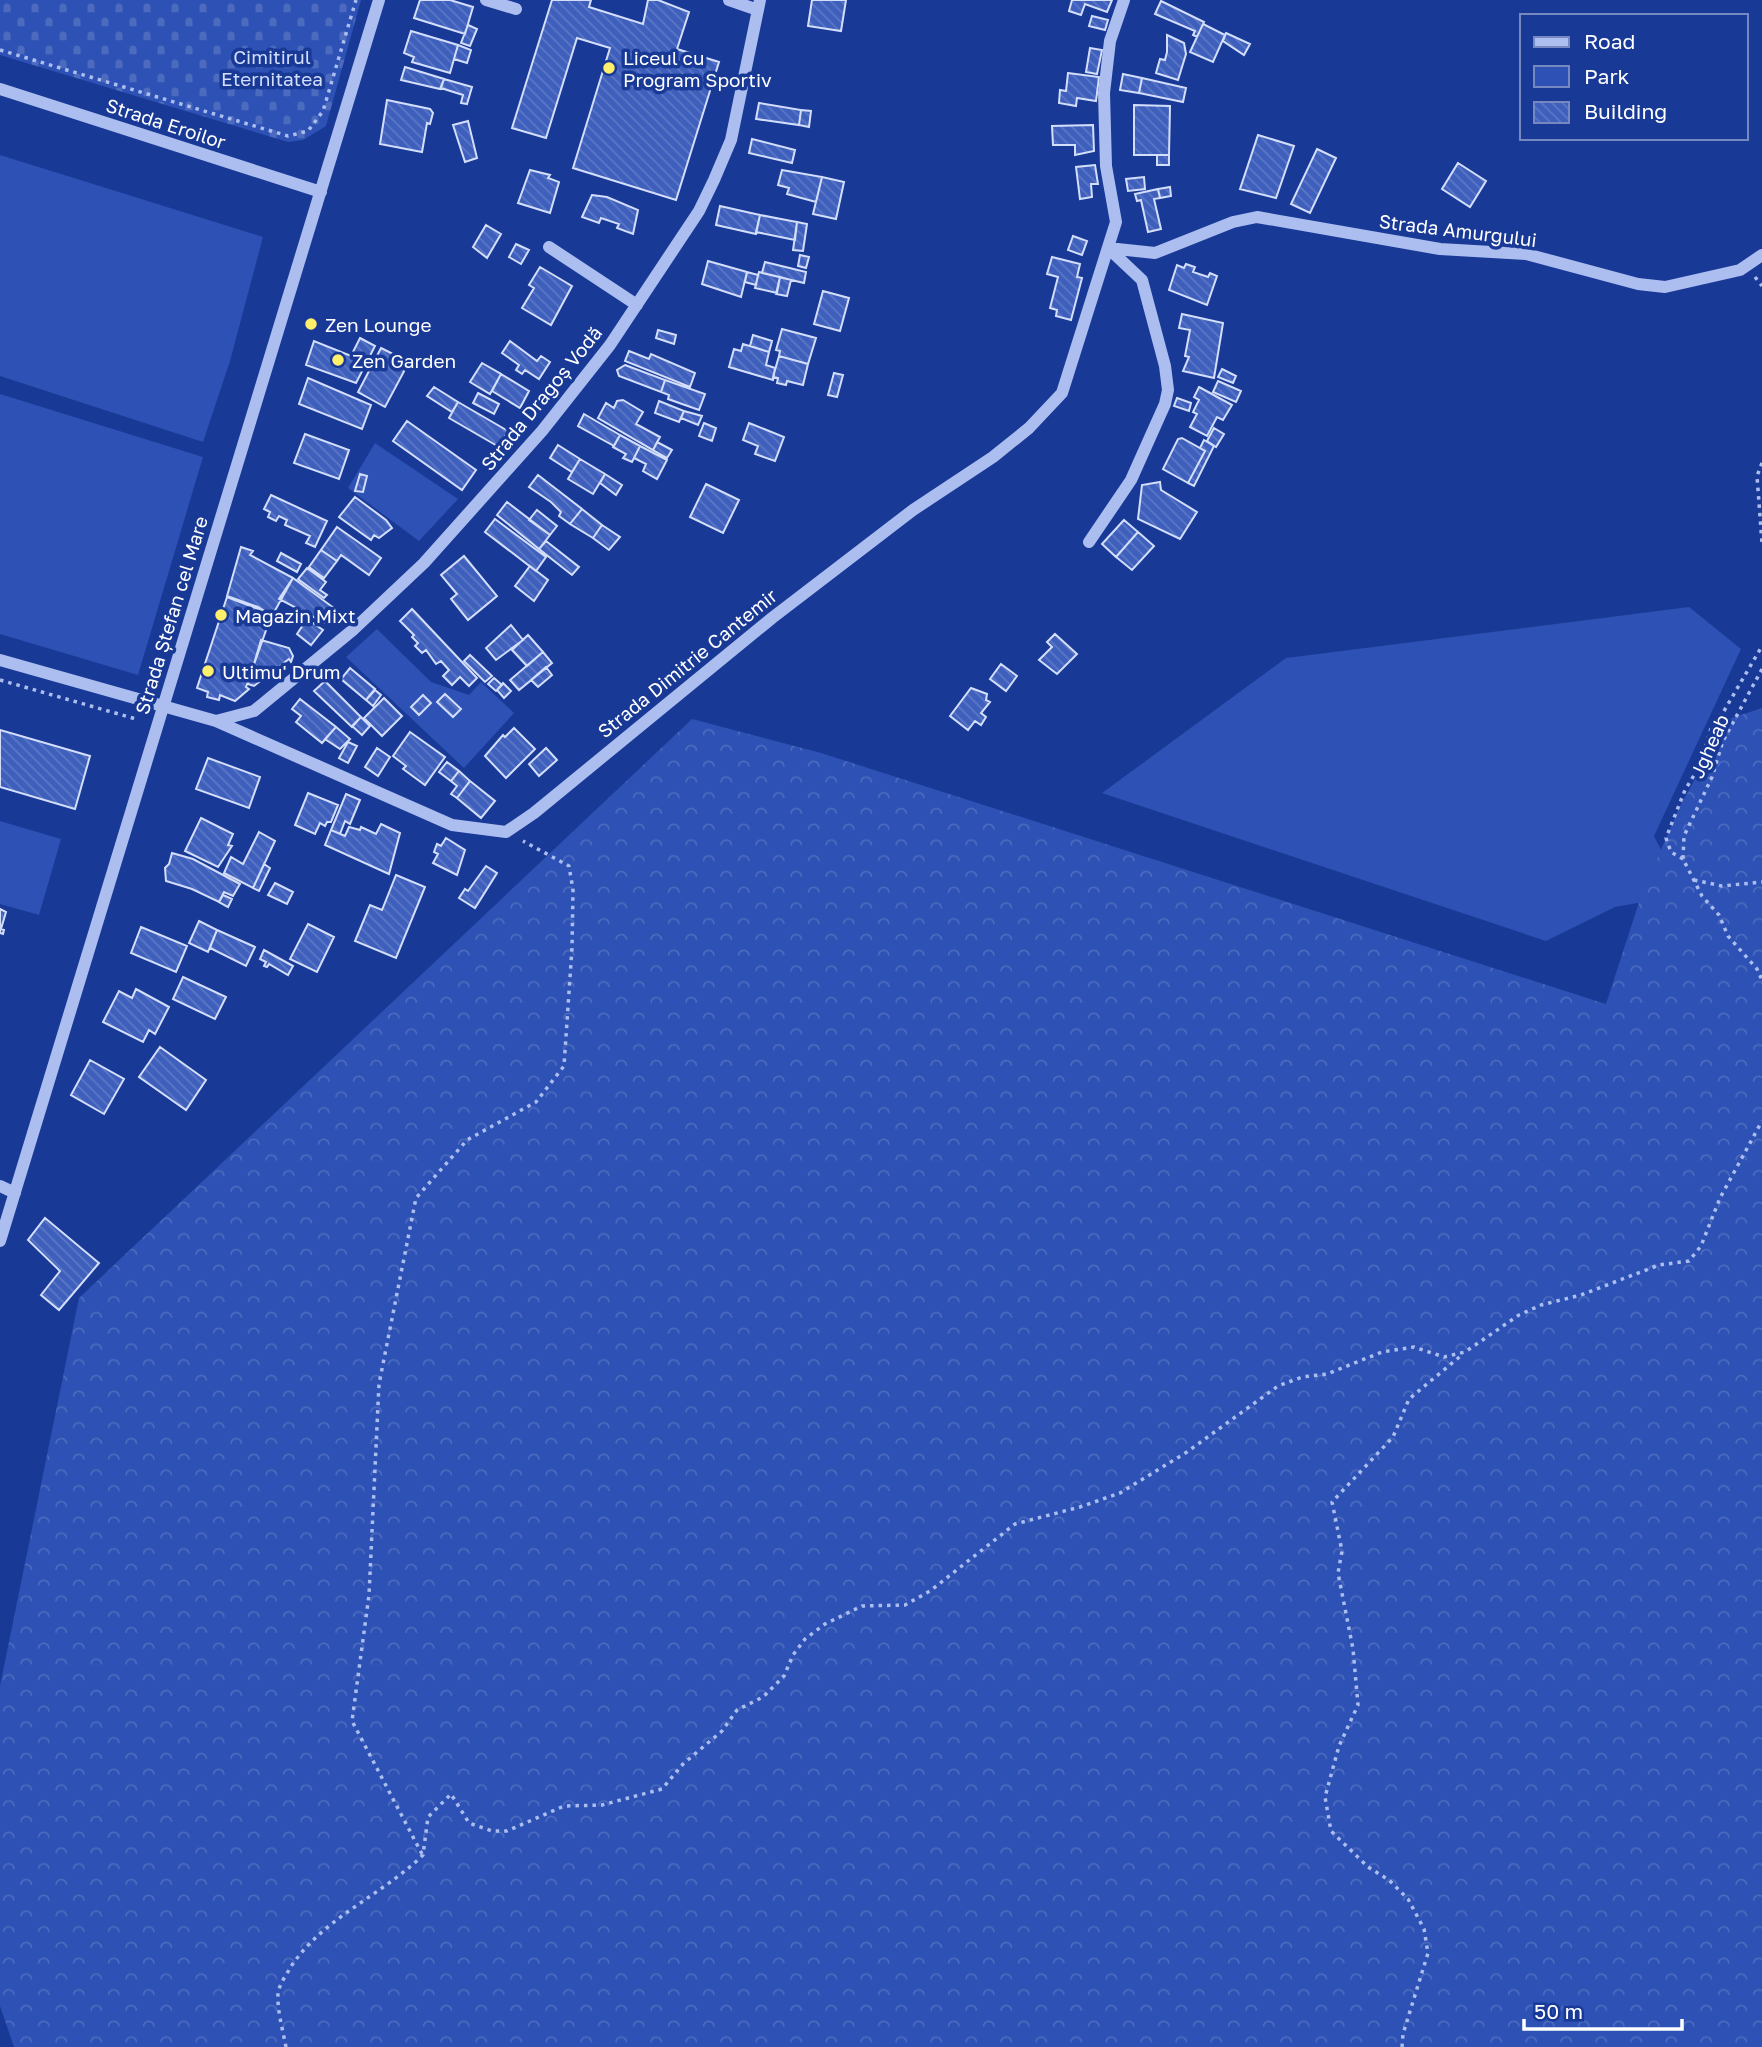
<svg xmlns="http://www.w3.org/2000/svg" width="1762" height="2047" viewBox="0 0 1762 2047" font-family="'Golos Text',sans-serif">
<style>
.green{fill:#2d51b4}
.forest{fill:url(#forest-crowns)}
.cemetery{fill:url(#cemetery-stones)}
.building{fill:url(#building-back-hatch);stroke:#d3defb;stroke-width:2}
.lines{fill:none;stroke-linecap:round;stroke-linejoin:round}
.path{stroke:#acbef0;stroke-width:3.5;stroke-dasharray:3.5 5;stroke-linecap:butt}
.minor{stroke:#acbef0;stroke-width:12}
.poi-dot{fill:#ffef6b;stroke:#193996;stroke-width:2.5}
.labels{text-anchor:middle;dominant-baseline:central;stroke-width:7;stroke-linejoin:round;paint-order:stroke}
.park-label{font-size:19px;fill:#d3defb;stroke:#193996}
.poi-label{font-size:19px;fill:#fff;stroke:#193996;text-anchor:start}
.street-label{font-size:19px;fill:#fff;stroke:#193996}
</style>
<defs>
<pattern id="forest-crowns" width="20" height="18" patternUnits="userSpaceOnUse" patternTransform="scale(1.75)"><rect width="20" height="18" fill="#2d51b4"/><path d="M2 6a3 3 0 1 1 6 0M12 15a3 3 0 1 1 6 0" fill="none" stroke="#4c6bbf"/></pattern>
<pattern id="cemetery-stones" width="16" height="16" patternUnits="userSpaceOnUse" patternTransform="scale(1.75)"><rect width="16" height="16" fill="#2d51b4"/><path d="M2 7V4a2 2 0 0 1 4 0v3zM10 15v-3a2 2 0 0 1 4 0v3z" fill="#4c6bbf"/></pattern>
<pattern id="building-back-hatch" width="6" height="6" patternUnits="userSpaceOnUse" patternTransform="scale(1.75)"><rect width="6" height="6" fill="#3e5fbc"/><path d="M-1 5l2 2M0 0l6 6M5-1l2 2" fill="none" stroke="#5b77c6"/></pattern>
</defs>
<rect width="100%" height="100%" fill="#193996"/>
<path class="green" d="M 0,155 L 263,237 L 230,361 L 203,442 L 0,376 Z
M 0,394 L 203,457 L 138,675 L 0,634 Z
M 375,443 L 458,499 L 419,541 L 348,488 Z
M 1689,607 L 1741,649 L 1654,836 L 1680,888 L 1671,897 L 1615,907 L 1546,941 L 1102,793 L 1286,658 Z
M 377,629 L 431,682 L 469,695 L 481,682 L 514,713 L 464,768 L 346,657 Z
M 0,821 L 61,839 L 39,915 L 0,904 Z"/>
<path class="forest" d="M 1762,708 L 1762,2047 L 14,2047 L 0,2006 L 0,1686 L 79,1298 L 692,719 L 821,753 L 1606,1004 L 1642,893 L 1680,806 L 1729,719 Z"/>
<path class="cemetery" d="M 0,0 L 361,0 L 326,126 L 303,140 L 288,142 L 0,55 Z"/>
<path class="building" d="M 420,0 L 450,0 L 473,7 L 465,34 L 414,18 Z
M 552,0 L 591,0 L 589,7 L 643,24 L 648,0 L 658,0 L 689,12 L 677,49 L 719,62 L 676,200 L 573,168 L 610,48 L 577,38 L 546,138 L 512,128 Z
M 812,0 L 846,0 L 841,31 L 808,26 Z
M 1072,0 L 1112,0 L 1107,12 L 1085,4 L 1081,15 L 1069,11 Z
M 1161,1 L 1204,22 L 1197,37 L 1193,35 L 1195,31 L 1155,14 Z
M 1092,16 L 1108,20 L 1105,30 L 1089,26 Z
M 1203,24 L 1225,35 L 1213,62 L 1190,52 Z
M 468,25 L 477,29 L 470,46 L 461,43 Z
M 411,31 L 458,45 L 450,73 L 412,62 L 414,57 L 404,53 Z
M 1226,33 L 1250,44 L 1244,55 L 1223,41 Z
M 1167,35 L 1184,43 L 1186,54 L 1178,80 L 1156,73 L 1160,59 L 1165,60 L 1167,52 Z
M 458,45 L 471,50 L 467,63 L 454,59 Z
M 1090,48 L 1102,50 L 1097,74 L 1086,72 Z
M 405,67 L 444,79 L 440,89 L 401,80 Z
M 1068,73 L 1099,77 L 1096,101 L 1077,98 L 1076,106 L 1059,103 L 1060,90 L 1066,91 Z
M 1123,74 L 1142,78 L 1139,93 L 1120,90 Z
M 1142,78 L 1186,88 L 1183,102 L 1139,93 Z
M 444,79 L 472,87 L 467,104 L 461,103 L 463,95 L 441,88 Z
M 387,100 L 430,109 L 433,113 L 430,124 L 427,123 L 422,152 L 380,144 Z
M 759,103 L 801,110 L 799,125 L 756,119 Z
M 1134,105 L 1170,106 L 1169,155 L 1134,155 Z
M 801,110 L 811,111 L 809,127 L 799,125 Z
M 468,121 L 477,158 L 465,162 L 453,125 Z
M 1093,125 L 1094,151 L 1075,155 L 1075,145 L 1053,145 L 1052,126 Z
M 1258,135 L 1294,146 L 1276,198 L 1240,189 Z
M 752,139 L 795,150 L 792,163 L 749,153 Z
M 1317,149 L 1336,158 L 1310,213 L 1291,204 Z
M 1157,155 L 1169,155 L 1169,165 L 1157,165 Z
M 1458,163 L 1486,181 L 1470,207 L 1442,189 Z
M 1095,165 L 1098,184 L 1091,184 L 1092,197 L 1080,199 L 1076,167 Z
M 530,170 L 550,175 L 548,178 L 559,182 L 550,213 L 518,203 Z
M 782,170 L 822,177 L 816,202 L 787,194 L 789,188 L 778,185 Z
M 822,177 L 844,182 L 836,219 L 813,214 Z
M 1144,177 L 1145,189 L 1128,191 L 1126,179 Z
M 1170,187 L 1171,196 L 1160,198 L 1158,189 Z
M 1158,189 L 1160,198 L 1154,199 L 1161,229 L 1148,232 L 1141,200 L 1137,201 L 1135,194 Z
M 592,195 L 607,197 L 638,210 L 633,234 L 617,228 L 619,224 L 601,218 L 599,223 L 582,217 Z
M 720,206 L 760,215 L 756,234 L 716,225 Z
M 760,215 L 797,222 L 795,240 L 756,232 Z
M 797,222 L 807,224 L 803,251 L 793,250 Z
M 486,225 L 501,234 L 487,258 L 473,247 Z
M 1073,236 L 1087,241 L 1082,255 L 1068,250 Z
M 516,244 L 529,250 L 521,264 L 509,257 Z
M 800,255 L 809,257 L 806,268 L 798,266 Z
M 1052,257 L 1080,264 L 1077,277 L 1082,278 L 1071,320 L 1056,316 L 1057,310 L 1050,308 L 1058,277 L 1047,274 Z
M 708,261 L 747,272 L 741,297 L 702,284 Z
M 765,262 L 806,272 L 804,283 L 762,273 Z
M 1186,264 L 1195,267 L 1193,272 L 1208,277 L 1210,273 L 1217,276 L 1207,305 L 1169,290 L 1177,265 L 1184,268 Z
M 540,267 L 572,286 L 551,325 L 522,308 L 534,288 L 529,285 Z
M 747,272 L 758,275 L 756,285 L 745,282 Z
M 759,272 L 780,277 L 777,293 L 755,288 Z
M 780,277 L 791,280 L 787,296 L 776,294 Z
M 823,291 L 849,298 L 840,331 L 814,324 Z
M 1182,314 L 1223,323 L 1214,378 L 1183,371 L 1189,357 L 1185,356 L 1190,330 L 1179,328 Z
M 782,329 L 816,338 L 808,364 L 779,356 L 780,351 L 776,350 Z
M 658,330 L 676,335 L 674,344 L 656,338 Z
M 753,335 L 772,341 L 769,352 L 750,346 Z
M 360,338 L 375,346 L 356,383 L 306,365 L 314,341 L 351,356 Z
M 510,341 L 537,361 L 541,356 L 550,362 L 539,379 L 525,370 L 522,374 L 516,370 L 519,365 L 502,353 Z
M 743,344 L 769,352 L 766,365 L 775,368 L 773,380 L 729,367 L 734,349 L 741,351 Z
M 381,348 L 409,362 L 385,407 L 358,392 Z
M 629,351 L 649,359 L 651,354 L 695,373 L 690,387 L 625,361 Z
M 779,356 L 808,364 L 803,385 L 787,381 L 786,385 L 777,383 L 778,378 L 773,377 Z
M 482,363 L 501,374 L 490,394 L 470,382 Z
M 625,365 L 665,380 L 661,392 L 619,376 L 617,370 Z
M 1222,369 L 1236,376 L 1233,383 L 1218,377 Z
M 834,373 L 843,375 L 837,397 L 828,395 Z
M 501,374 L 529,391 L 520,408 L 492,391 Z
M 308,378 L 371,405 L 362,429 L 299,404 Z
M 665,380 L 705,394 L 699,410 L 668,399 L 669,395 L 661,392 Z
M 1218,381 L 1241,391 L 1236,402 L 1213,392 Z
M 434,387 L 458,402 L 452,412 L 427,396 Z
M 1199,387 L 1232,405 L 1223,420 L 1217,417 L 1207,436 L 1190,427 L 1197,414 L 1193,412 L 1199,400 L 1194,397 Z
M 478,393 L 499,404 L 494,414 L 473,403 Z
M 1177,398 L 1191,403 L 1189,411 L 1174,406 Z
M 623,400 L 643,412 L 636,424 L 660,437 L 653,450 L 598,418 L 606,403 L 614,408 L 617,401 Z
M 659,401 L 684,411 L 679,422 L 655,413 Z
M 458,402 L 508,431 L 499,447 L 449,418 Z
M 684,411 L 702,416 L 698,425 L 681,418 Z
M 584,414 L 620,435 L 614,446 L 578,426 Z
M 407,421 L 476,470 L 462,490 L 393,441 Z
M 704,423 L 716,428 L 712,441 L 699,436 Z
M 749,423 L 784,437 L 775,461 L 755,454 L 758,446 L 743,440 Z
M 1214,428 L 1224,434 L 1216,447 L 1207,441 Z
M 305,434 L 349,450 L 339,479 L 294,463 Z
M 620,435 L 640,446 L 632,462 L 623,458 L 626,454 L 613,447 Z
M 1182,438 L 1205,451 L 1188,483 L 1163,469 L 1178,439 Z
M 1204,440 L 1214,446 L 1194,486 L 1188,483 L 1205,451 L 1200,448 Z
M 657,442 L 672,450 L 667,458 L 653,450 Z
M 558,445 L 580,459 L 572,472 L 550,458 Z
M 640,446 L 667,460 L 657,479 L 643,471 L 646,464 L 634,458 Z
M 580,459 L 605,474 L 593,494 L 568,479 Z
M 360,474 L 367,476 L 363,492 L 355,491 Z
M 605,474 L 622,485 L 616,495 L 600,483 Z
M 538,475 L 582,509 L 570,524 L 559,516 L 561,512 L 551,502 L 529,487 Z
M 1160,482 L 1161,490 L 1197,512 L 1180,539 L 1138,519 L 1142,485 Z
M 706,484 L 739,500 L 723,533 L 690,517 Z
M 271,495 L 327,521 L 315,547 L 306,543 L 310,536 L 285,525 L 287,520 L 279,516 L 276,521 L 268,517 L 270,512 L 264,509 Z
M 355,497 L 386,520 L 392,528 L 379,538 L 374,535 L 371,540 L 339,517 Z
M 507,502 L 550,535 L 539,549 L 497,515 Z
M 582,509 L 602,525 L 593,538 L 570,524 Z
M 537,510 L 557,526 L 550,535 L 529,520 Z
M 495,519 L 546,557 L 536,571 L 485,532 Z
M 1124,520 L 1138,532 L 1116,557 L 1102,544 Z
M 602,525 L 620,537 L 609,550 L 593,538 Z
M 337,527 L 381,558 L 369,575 L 341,555 L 337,561 L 321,550 Z
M 1138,532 L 1154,546 L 1132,570 L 1116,557 Z
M 546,541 L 579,567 L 572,575 L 539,549 Z
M 241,547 L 253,551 L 250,555 L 293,578 L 272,616 L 258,607 L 227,596 Z
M 321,550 L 337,561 L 324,578 L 309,567 Z
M 281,553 L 301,564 L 297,572 L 277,561 Z
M 464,556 L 497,596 L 468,620 L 451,599 L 457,594 L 441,575 Z
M 530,566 L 548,580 L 534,601 L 515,586 Z
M 307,568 L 326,582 L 320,590 L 327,595 L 324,598 L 298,579 Z
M 293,578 L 338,611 L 325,623 L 279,599 Z
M 227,597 L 258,609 L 270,619 L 246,687 L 249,689 L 235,701 L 220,695 L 219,700 L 207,697 L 208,692 L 197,688 Z
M 412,609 L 477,678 L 469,686 L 460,677 L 452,685 L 443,676 L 449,670 L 441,661 L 436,664 L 426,650 L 422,653 L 415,646 L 418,643 L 412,637 L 414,635 L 400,621 Z
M 307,619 L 323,630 L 311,645 L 297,634 Z
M 511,625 L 523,640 L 496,660 L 486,648 Z
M 1055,634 L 1077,654 L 1057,674 L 1039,660 L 1052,647 L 1047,642 Z
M 528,635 L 543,652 L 527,666 L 512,650 Z
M 261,640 L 289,648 L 293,656 L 291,662 L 289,659 L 254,686 L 248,684 Z
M 543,652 L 552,663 L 519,690 L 510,680 Z
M 470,655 L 492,676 L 485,682 L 464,661 Z
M 1001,664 L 1017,676 L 1006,691 L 990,679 Z
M 546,667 L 552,675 L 538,687 L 531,680 Z
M 350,668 L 375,689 L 366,700 L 341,679 Z
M 494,678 L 502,685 L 496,691 L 488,684 Z
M 325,681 L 361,717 L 352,727 L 314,691 Z
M 503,683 L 511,691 L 504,698 L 497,690 Z
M 971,688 L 987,694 L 986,700 L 990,702 L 981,713 L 986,717 L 981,725 L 975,721 L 968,730 L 950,716 Z
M 375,690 L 381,695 L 373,706 L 366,700 Z
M 445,694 L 461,709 L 453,717 L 437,702 Z
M 423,695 L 431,703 L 419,715 L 411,707 Z
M 384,698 L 402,716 L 382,736 L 364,718 Z
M 300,699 L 336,727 L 322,743 L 296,722 L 301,716 L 292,709 Z
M 361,717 L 370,726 L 362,735 L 352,726 Z
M 336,727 L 350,739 L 340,749 L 325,739 Z
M 514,728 L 535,749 L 506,778 L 485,756 L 503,735 L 505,737 Z
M 0,730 L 90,756 L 75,809 L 0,787 Z
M 410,732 L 445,757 L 425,785 L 403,769 L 406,766 L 393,756 Z
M 348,742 L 357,746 L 348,763 L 339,758 Z
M 377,748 L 390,757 L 378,776 L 365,767 Z
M 546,748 L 557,760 L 539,776 L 529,764 Z
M 208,758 L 260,777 L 249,808 L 196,789 Z
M 447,762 L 459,771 L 451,781 L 439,772 Z
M 459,771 L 470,781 L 457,798 L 451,794 L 457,786 L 451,781 Z
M 470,781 L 495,801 L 481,818 L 457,798 Z
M 308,793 L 338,805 L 331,822 L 327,822 L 325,826 L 320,823 L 315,834 L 295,825 Z
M 346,794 L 360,800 L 350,824 L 345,821 L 340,834 L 331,830 Z
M 201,818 L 233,834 L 228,845 L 232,846 L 218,867 L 185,851 Z
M 381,824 L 400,833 L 389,874 L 325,845 L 331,830 L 345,836 L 349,827 L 360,830 L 361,827 L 376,834 Z
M 259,832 L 275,841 L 253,888 L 224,873 L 231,857 L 243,864 Z
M 446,838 L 465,850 L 457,875 L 433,863 L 438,854 L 434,852 L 437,844 L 441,846 Z
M 172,853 L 193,859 L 240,884 L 233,896 L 224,892 L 219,902 L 192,889 L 166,881 L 165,868 L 169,864 Z
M 264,864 L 270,868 L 259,891 L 253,888 Z
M 486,866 L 497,873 L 475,908 L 459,898 L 465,889 L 468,891 Z
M 396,875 L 425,887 L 396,958 L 355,941 L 370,905 L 382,910 Z
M 275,883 L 293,892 L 287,904 L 268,895 Z
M 223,895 L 232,899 L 228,907 L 219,902 Z
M 0,909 L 6,912 L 1,929 L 4,930 L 3,934 L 0,933 Z
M 199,921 L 217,930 L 208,952 L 189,943 Z
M 308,924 L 334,937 L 317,972 L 290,959 Z
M 141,927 L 187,946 L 176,972 L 131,953 Z
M 217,930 L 255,947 L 246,966 L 210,948 Z
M 264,950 L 293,966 L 288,975 L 269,964 L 267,967 L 264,966 L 266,962 L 260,959 Z
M 183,977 L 226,997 L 215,1019 L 173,999 Z
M 136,989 L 169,1007 L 155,1034 L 149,1030 L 143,1042 L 103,1022 L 119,991 L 132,998 Z
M 160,1047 L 206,1080 L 186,1110 L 139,1077 Z
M 90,1060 L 124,1079 L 104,1114 L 71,1095 Z
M 45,1218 L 99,1263 L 59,1310 L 41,1295 L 60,1271 L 28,1240 Z"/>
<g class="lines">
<path class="path" d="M 0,50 L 288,136 L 308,131 L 323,111 L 356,0
M 1755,277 L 1762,286
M 1762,463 L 1757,476 L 1762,543
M 1762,669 L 1723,741 L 1712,777 L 1684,836 L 1683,859 L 1702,896 L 1719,915 L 1728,936 L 1757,969 L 1762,980
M 0,680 L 136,719
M 1683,859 L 1671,852 L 1666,838 L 1685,790 L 1699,767 L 1713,722 L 1724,711 L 1762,646
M 1694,880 L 1722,886 L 1762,882
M 422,1854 L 352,1721 L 369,1595 L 379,1384 L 416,1198 L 467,1140 L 536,1102 L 564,1066 L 572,948 L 573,890 L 569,866 L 523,841
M 286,2047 C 283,2031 277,2010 278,1994 C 279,1984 287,1974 292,1965 C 326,1916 381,1896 423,1855 L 428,1817 L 451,1794 L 469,1823 L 492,1831 L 507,1831 L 564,1806 L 602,1805 L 662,1789 L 683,1764 L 722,1731 L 737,1710 L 763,1697 L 784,1676 L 793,1655 L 805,1639 L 825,1624 L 862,1606 L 905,1605 L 930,1591 L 1015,1524 L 1080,1507 L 1120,1493 L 1187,1452 L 1278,1386 L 1302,1377 L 1327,1374 L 1382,1352 L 1414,1347 L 1444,1357 L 1465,1352 L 1519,1315 L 1541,1305 L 1581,1295 L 1659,1265 L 1689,1261 L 1701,1246 L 1720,1198 L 1762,1121
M 1402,2047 L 1403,2034 L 1428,1953 L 1424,1929 L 1408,1899 L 1389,1880 L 1368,1867 L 1331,1831 L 1325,1797 L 1339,1746 L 1358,1705 L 1353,1649 L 1338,1573 L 1342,1551 L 1332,1502 L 1393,1437 L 1409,1399 L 1463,1354"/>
<path class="minor" d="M 486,0 L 516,9
M 729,0 L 758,10
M 0,89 L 321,192
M 549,247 L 637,305
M 1108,248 L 1155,253 L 1233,222 L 1257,217 L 1440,249 L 1526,254 L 1638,284 L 1665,287 L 1740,270 L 1762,255
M 1089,542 L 1131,480 L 1165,404 L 1168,390 L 1165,366 L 1142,280 L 1108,248
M 0,660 L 216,721 L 452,825 L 506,832 L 534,813 L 772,618 L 913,510 L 993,457 L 1029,428 L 1062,393 L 1116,222 L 1106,166 L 1104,93 L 1110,41 L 1124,0
M 216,721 L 254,711 L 354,629 L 424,563 L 542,431 L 610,345 L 699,211 L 714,180 L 731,140 L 760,0
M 0,1186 L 15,1193
M 0,1241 L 379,0"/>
</g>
<g class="poi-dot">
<circle cx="609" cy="68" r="7"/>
<circle cx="311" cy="324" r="7"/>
<circle cx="338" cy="360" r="7"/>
<circle cx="221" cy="615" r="7"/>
<circle cx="208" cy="671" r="7"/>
</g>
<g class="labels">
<g class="park-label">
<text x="272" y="56">Cimitirul<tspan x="272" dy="22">Eternitatea</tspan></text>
</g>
<g class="poi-label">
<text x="623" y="57">Liceul cu<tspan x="623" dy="22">Program Sportiv</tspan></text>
<text x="325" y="324">Zen Lounge</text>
<text x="352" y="360">Zen Garden</text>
<text x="235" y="615">Magazin Mixt</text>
<text x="222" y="671">Ultimu' Drum</text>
</g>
<g class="street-label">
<text transform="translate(166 123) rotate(18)">Strada Eroilor</text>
<text transform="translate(1458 230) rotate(7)">Strada Amurgului</text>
<text transform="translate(541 398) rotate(-51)">Strada Dragoș Vodă</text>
<text transform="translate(171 615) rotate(-73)">Strada Ștefan cel Mare</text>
<text transform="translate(687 663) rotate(-39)">Strada Dimitrie Cantemir</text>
<text transform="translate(1709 746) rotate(-66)">Jgheab</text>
</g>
</g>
<rect x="1520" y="14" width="228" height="126" fill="#193996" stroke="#7588c0" stroke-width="2"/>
<rect x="1534" y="37" width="35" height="10" fill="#acbef0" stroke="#7588c0" stroke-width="2"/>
<text x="1584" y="49" font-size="21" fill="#ffffff">Road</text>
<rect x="1534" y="66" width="35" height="21" fill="#2d51b4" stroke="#7588c0" stroke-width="2"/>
<text x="1584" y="84" font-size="21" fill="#ffffff">Park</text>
<rect x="1534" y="102" width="35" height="21" fill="url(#building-back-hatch)" stroke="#7588c0" stroke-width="2"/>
<text x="1584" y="119" font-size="21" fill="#ffffff">Building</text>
<path d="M1524 2019v10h158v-10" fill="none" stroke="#ffffff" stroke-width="3.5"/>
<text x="1534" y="2019" font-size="21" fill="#ffffff" stroke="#193996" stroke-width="5" paint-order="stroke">50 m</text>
</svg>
